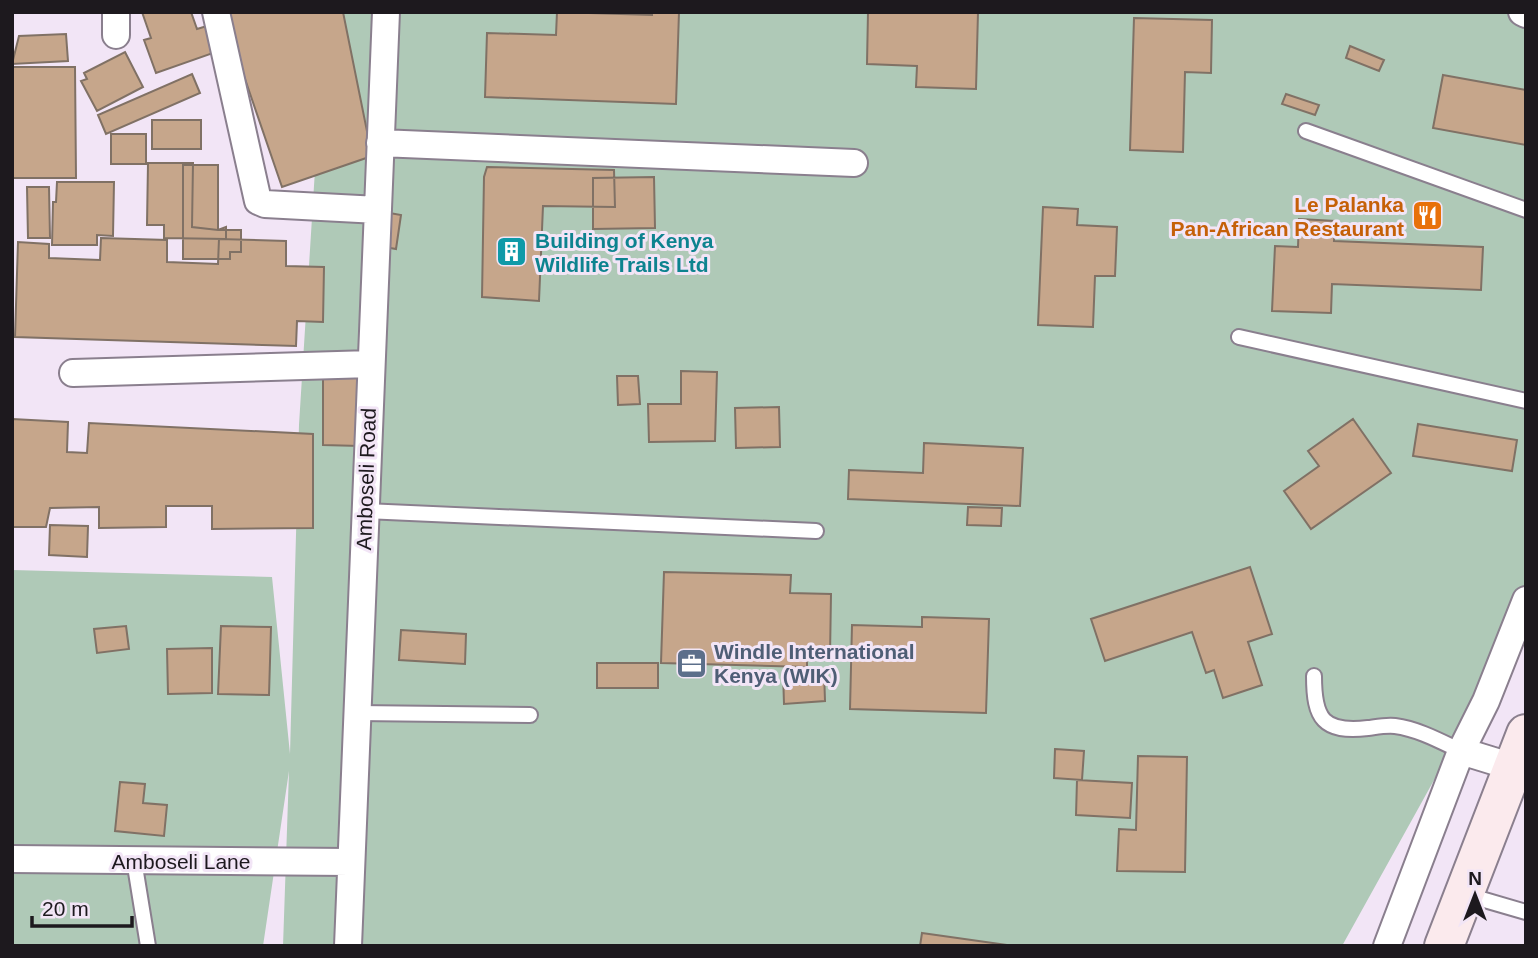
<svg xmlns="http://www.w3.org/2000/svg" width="1538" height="958" viewBox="0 0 1538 958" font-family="Arial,sans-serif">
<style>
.green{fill:#afc9b7}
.building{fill:#c6a68b;stroke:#807165;stroke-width:2}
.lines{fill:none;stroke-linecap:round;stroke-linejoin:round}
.service-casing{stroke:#8a7f8e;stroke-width:18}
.minor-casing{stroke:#8a7f8e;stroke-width:30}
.secondary-casing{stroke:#8a7f8e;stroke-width:42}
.service{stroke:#fff;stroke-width:14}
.minor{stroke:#fff;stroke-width:26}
.secondary{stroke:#fbeaed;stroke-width:38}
.labels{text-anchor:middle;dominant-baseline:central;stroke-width:6;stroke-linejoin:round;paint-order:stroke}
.food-label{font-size:21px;font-weight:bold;fill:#c56008;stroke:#f2e5f6;text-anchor:end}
.culture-label{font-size:21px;font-weight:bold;fill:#0d838f;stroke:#f2e5f6;text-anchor:start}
.street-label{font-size:21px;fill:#1d191e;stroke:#f2e5f6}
.service-label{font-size:21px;font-weight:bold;fill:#4e5e75;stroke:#f2e5f6;text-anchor:start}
</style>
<rect width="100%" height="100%" fill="#f2e5f6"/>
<path class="green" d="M 319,12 L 1526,12 L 1526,596 L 1469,717 L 1342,946 L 283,946 L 289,771 L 263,946 L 12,946 L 12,570 L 272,577 L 290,754 L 299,425 L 317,138 Z"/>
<path class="building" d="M 142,12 L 191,12 L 197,29 L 207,26 L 216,52 L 156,73 L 144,40 L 151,38 Z
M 222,12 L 343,12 L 372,156 L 282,187 Z
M 557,12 L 652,15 L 652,12 L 679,12 L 676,104 L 485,97 L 487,33 L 556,35 Z
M 868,12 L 978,12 L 976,89 L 916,87 L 917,66 L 867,64 Z
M 1134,18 L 1212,20 L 1211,73 L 1185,72 L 1183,152 L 1130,150 Z
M 66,34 L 68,61 L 12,64 L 19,36 Z
M 1350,46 L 1384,60 L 1379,71 L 1346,58 Z
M 125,52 L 143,87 L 97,111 L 81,81 L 87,79 L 84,73 Z
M 12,67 L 75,67 L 76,178 L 13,178 Z
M 192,74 L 200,93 L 106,134 L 98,115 Z
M 1443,75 L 1526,90 L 1526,145 L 1433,128 Z
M 1286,94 L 1319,105 L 1315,115 L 1282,104 Z
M 152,120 L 201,120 L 201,149 L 152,149 Z
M 111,134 L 146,134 L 146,164 L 111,164 Z
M 148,163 L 193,163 L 192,227 L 218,230 L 226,227 L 226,239 L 164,238 L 164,225 L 147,225 Z
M 183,165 L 218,165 L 218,230 L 241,230 L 241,252 L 230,252 L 230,259 L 183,259 Z
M 487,167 L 614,170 L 615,207 L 543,206 L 539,301 L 482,297 L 484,177 Z
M 654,177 L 655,228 L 593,229 L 593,178 Z
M 57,182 L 114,182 L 113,236 L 97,235 L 97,245 L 52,245 L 53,202 L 56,202 Z
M 27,187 L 49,187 L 50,238 L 28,238 Z
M 1043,207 L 1078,209 L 1077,225 L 1117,227 L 1115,276 L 1095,276 L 1093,327 L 1038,325 Z
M 384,212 L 401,215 L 396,249 L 379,246 Z
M 1299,219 L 1335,221 L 1334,241 L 1483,247 L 1481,290 L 1332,284 L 1331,313 L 1272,311 L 1275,246 L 1298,247 Z
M 101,238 L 167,240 L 167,262 L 218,264 L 219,239 L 286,241 L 286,266 L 324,267 L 323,322 L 297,321 L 296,346 L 15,337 L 18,242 L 49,244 L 49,258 L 100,260 Z
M 323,371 L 361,371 L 360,446 L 323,445 Z
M 681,371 L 717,372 L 715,441 L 649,442 L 648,404 L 681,404 Z
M 617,376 L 638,376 L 640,404 L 618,405 Z
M 779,407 L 780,447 L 736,448 L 735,408 Z
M 12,419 L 68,422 L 67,452 L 87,453 L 89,423 L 313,434 L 313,528 L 212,529 L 212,506 L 166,506 L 166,527 L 99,528 L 99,507 L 50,508 L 46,527 L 12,527 Z
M 1353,419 L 1391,473 L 1311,529 L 1284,491 L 1319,466 L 1308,451 Z
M 1418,424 L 1517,440 L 1512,471 L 1413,456 Z
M 924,443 L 1023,448 L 1020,506 L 848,499 L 849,470 L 923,473 Z
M 968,507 L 1002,508 L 1001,526 L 967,525 Z
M 50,525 L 88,526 L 87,557 L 49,555 Z
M 1250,567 L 1272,634 L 1248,642 L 1262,685 L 1223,698 L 1214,670 L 1206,673 L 1192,632 L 1105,661 L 1091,619 Z
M 664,572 L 791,575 L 790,593 L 831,594 L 830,656 L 807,655 L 807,667 L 661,663 Z
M 922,617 L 989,619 L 986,713 L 850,709 L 852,625 L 922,627 Z
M 126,626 L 129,649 L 97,653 L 94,629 Z
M 221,626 L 271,627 L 269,695 L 218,694 Z
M 401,630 L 466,634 L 465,664 L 399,660 Z
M 212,648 L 212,693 L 168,694 L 167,649 Z
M 597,663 L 658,663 L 658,688 L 597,688 Z
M 824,671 L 825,701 L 784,704 L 783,672 Z
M 1055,749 L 1084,751 L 1082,780 L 1054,778 Z
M 1138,756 L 1187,757 L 1185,872 L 1117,871 L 1119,829 L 1136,830 Z
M 1077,780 L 1132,783 L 1130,818 L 1076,815 Z
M 120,782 L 145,784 L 143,803 L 167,805 L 164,836 L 115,831 Z
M 922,933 L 1014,946 L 920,946 Z"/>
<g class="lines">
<defs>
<path id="service" d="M 1306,131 L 1526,210
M 1239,337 L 1526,401
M 365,511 L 816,531
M 1314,676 C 1314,719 1323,733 1368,728 C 1376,727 1386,725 1395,726 C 1418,729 1440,741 1461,751
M 357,713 L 530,715
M 134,860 L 148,946
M 1464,894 L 1526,912"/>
<path id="minor" d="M 116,12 L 116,35
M 216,12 L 258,201 L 265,204 L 378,210
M 1522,12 L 1526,14
M 380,143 L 854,163
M 73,373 L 371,364
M 1461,751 L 1486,701 L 1526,600
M 12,859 L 350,862
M 348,946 L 386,12
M 1387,946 L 1461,751 L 1513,767"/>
<path id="secondary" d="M 1444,946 L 1526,734"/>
</defs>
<use href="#service" class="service-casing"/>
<use href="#minor" class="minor-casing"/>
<use href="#secondary" class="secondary-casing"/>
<use href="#service" class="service"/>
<use href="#minor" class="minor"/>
<use href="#secondary" class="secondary"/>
</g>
<defs>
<symbol id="restaurant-square" viewBox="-11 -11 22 22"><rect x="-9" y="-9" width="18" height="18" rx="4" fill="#e8710a" stroke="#f2e5f6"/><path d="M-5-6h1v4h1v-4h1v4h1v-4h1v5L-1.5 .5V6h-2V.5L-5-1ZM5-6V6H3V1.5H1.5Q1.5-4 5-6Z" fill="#fff"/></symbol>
<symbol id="building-square" viewBox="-11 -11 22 22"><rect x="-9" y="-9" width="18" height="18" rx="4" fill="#0f9aa8" stroke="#f2e5f6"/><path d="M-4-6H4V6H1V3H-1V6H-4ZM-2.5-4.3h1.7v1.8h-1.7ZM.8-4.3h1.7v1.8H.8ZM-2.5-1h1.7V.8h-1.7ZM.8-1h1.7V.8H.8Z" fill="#fff"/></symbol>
<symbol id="office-square" viewBox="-11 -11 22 22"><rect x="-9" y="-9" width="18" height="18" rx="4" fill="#5c6f8a" stroke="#f2e5f6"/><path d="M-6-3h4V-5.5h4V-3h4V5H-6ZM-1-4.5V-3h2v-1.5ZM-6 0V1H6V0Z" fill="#fff"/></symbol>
</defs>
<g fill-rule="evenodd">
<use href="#restaurant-square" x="1410" y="198" width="35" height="35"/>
<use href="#building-square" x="494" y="234" width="35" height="35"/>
<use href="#office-square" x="674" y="646" width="35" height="35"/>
</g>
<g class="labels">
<g class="food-label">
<text x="1404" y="204">Le Palanka<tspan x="1404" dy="24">Pan-African Restaurant</tspan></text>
</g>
<g class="culture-label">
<text x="535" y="240">Building of Kenya<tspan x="535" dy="24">Wildlife Trails Ltd</tspan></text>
</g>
<g class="street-label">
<text transform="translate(366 479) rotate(-88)">Amboseli Road</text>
<text x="181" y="861">Amboseli Lane</text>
</g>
<g class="service-label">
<text x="714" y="651">Windle International<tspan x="714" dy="24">Kenya (WIK)</tspan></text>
</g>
</g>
<rect width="1538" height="958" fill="none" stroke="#1d191e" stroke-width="28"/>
<g transform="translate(1475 895)" stroke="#f2e5f6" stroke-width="5" paint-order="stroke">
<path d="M0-5L12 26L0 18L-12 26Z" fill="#1d191e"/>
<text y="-10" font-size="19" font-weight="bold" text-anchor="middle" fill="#1d191e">N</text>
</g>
<path d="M32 916v10h100v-10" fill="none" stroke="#1d191e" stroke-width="3.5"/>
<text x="42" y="916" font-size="21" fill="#1d191e" stroke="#f2e5f6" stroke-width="5" paint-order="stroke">20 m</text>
</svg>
